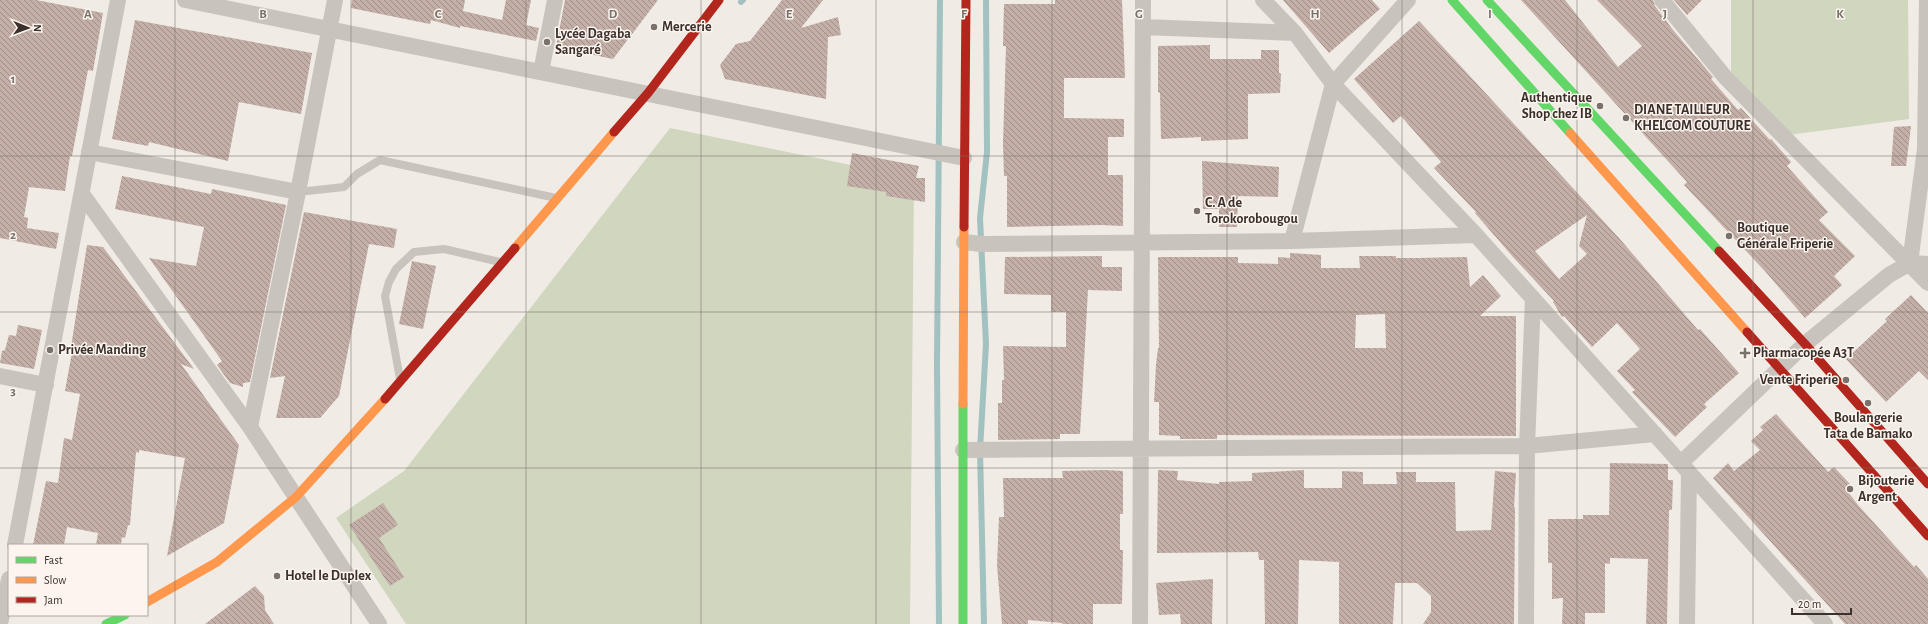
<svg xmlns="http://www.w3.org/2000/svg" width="1928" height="624" viewBox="0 0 1928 624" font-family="'Alegreya Sans',sans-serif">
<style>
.garden{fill:#d1d6bf}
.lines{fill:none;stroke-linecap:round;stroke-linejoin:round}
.stream{stroke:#a1c2c1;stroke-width:6}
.building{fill:url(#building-back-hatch);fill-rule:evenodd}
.lane{stroke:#c9c3be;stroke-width:8}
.street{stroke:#c9c3be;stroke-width:16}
.fast{stroke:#63d668;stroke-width:9}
.slow{stroke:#ff974d;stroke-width:9}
.jam{stroke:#b3261e;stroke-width:9}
.grid{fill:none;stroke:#7a716c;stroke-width:1;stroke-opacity:0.55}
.poi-dot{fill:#7a716c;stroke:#fbf5ee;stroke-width:1.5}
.labels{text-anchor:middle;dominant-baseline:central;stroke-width:3;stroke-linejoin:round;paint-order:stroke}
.poi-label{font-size:14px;font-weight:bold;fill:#3b302b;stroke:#fbf5ee;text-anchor:start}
.grid-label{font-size:13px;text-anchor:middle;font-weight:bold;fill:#7a716c;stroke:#fbf5ee;stroke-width:3;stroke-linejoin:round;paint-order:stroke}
</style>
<defs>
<pattern id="building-back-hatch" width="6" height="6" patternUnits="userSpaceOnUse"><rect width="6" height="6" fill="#c3afa7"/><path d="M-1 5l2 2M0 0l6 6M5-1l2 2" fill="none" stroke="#a08f88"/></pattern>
</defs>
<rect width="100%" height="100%" fill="#f0ebe5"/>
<path class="garden" d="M 1731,0 L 1908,0 L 1909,119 L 1788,135 L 1731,76 Z
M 670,128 L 914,178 L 910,624 L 406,624 L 336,518 L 404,471 Z"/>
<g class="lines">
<path class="stream" d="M 741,2 L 743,0
M 939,624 L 937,365 L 940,0
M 984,624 L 980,450 L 986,344 L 980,218 L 987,152 L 986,0"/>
</g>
<path class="building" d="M 0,0 L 36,0 L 103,13 L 93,71 L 88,70 L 72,156 L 70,156 L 65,191 L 29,187 L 24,217 L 28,218 L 27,228 L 59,233 L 56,249 L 0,238 Z
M 352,0 L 465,0 L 463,11 L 502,20 L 506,0 L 531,0 L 526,25 L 539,28 L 536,41 L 460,26 L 460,28 L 431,20 L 430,24 L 351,8 Z
M 565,0 L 658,0 L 613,59 L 556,47 Z
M 782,0 L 823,0 L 801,28 L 838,17 L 841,35 L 828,37 L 826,99 L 725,79 L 720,65 L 736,44 L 750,41 Z
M 1055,0 L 1122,0 L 1125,78 L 1064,78 L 1064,118 L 1124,119 L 1124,137 L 1108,137 L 1108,175 L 1123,175 L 1123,226 L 1101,225 L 1007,227 L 1007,176 L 1004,176 L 1003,143 L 1006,46 L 1003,46 L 1004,4 L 1055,4 Z
M 1283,0 L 1372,0 L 1380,9 L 1329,53 Z
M 1521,0 L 1565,0 L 1618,67 L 1642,46 L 1597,0 L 1653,0 L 1655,6 L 1673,30 L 1713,77 L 1711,79 L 1738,110 L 1741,108 L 1770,140 L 1771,139 L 1791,162 L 1787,166 L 1828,212 L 1819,220 L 1855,256 L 1834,276 L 1842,285 L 1805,318 L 1764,270 L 1684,185 L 1687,182 Z
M 1674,0 L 1702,0 L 1687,15 Z
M 135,20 L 312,53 L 301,114 L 239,102 L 228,161 L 149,142 L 148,146 L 112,139 Z
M 1419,21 L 1619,238 L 1698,330 L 1700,329 L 1739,373 L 1704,404 L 1707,407 L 1675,437 L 1632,392 L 1635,390 L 1617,371 L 1640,349 L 1617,323 L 1592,347 L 1564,316 L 1562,317 L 1553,302 L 1554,301 L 1513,257 L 1475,213 L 1476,212 L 1434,168 L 1441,162 L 1401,116 L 1393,123 L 1354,79 ZM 1587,215 L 1579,246 L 1587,254 L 1559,279 L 1535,251 Z
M 1210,45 L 1210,59 L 1261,59 L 1261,50 L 1279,50 L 1279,73 L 1281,74 L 1280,93 L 1248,94 L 1248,139 L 1201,141 L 1201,137 L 1161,139 L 1160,93 L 1158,92 L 1158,46 Z
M 1911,126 L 1906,166 L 1891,166 L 1894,127 Z
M 852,153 L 919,166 L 916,178 L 925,178 L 925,202 L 886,196 L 886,192 L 847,186 Z
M 1202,161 L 1279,167 L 1278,197 L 1238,196 L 1237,227 L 1219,227 L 1219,209 L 1203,209 Z
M 122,176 L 211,194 L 212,189 L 286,205 L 250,382 L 243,383 L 243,387 L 230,383 L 217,365 L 222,361 L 149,258 L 196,266 L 204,227 L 115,209 Z
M 304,212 L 397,229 L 394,248 L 369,244 L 339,396 L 320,418 L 276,418 L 285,376 L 270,378 Z
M 87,245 L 103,247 L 194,369 L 181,364 L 239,445 L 224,523 L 167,556 L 185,458 L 139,450 L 139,453 L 136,452 L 130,525 L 128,525 L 125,538 L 122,537 L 121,545 L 96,545 L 98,533 L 67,527 L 64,545 L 33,545 L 46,481 L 58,483 L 64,438 L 72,440 L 80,394 L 65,391 L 73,347 L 71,347 Z
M 1290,253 L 1321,255 L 1321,268 L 1360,268 L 1359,256 L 1396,256 L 1396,258 L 1417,258 L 1467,257 L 1470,287 L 1483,275 L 1501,296 L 1480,316 L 1516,316 L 1516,436 L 1217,435 L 1217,439 L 1180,439 L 1180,436 L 1159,435 L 1159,402 L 1154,402 L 1156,365 L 1158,348 L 1159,348 L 1158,257 L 1238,257 L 1238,263 L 1278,264 L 1278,257 L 1290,258 ZM 1385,314 L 1386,348 L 1355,348 L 1356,315 Z
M 1102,256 L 1102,267 L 1122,267 L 1122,291 L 1088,290 L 1080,434 L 1060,434 L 1060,439 L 998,440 L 998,403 L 1002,403 L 1002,380 L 1004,380 L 1003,346 L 1066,347 L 1066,312 L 1051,312 L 1051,295 L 1004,294 L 1005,257 Z
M 412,261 L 436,266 L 423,329 L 399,324 Z
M 1911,295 L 1928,313 L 1928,380 L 1919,371 L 1886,402 L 1846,359 L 1887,321 L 1885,319 Z
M 18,325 L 42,330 L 34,369 L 0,363 L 2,351 L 5,350 L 9,335 L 16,336 Z
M 1776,414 L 1828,472 L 1834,467 L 1850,484 L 1845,488 L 1858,505 L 1914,567 L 1916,565 L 1928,579 L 1928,624 L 1845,624 L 1713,478 L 1728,463 L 1734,471 L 1760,450 L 1751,441 L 1763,430 L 1760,427 Z
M 1610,463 L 1668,464 L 1668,480 L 1673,480 L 1672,510 L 1669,510 L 1667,624 L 1646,624 L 1648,559 L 1610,558 L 1610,564 L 1605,563 L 1605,613 L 1585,613 L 1585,624 L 1562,624 L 1563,598 L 1552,599 L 1552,563 L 1548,563 L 1548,519 L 1583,519 L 1583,515 L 1609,515 Z
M 1105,470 L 1123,471 L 1123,514 L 1120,514 L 1120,550 L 1123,550 L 1122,604 L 1093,604 L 1093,624 L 1062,624 L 1062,623 L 1028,620 L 1028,624 L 1002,624 L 997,565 L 999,517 L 1004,517 L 1003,478 L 1063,478 L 1062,471 Z
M 1158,470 L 1178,471 L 1177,480 L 1219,484 L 1219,482 L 1252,481 L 1252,473 L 1304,470 L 1304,488 L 1342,488 L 1342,471 L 1363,472 L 1363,484 L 1397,484 L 1396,472 L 1416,472 L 1416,482 L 1455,482 L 1456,531 L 1491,530 L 1495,471 L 1516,473 L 1514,507 L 1515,507 L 1514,624 L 1423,624 L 1431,612 L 1431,596 L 1417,583 L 1395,583 L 1393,624 L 1339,624 L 1339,562 L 1299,560 L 1298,624 L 1265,624 L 1264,560 L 1259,560 L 1258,552 L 1157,553 Z
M 383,503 L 398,525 L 379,538 L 404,577 L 390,586 L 349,525 Z
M 1213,579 L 1212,624 L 1181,624 L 1180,614 L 1159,615 L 1156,583 Z
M 255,586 L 264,596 L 265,610 L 274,624 L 205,624 Z"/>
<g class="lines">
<path class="lane" d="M 298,192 L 344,187 L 357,174 L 380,160 L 556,198
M 400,379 L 385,296 L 389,282 L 396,269 L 414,252 L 444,249 L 500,262"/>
<path class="street" d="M 185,0 L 964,158
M 1263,0 L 1295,33 L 1333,84 L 1476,235 L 1825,624
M 1662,0 L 1725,77 L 1928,283
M 1143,27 L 1295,33
M 541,72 L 555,0
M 89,152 L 298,192
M 82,194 L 250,427 L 379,624
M 1292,241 L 1333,84 L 1408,0
M 964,242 L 981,244 L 1292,241 L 1476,235
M 1910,263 L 1925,149 L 1927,0
M 0,376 L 46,385
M 250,427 L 298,192 L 335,0
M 963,450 L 1527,446 L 1655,434
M 1681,463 L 1805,344 L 1889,275 L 1910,263 L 1928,264
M 15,545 L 118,0
M 0,624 L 9,579
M 1140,624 L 1143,0
M 1526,624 L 1527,446 L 1533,298
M 1687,624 L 1689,472"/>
<path class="fast" d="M 1452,0 L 1570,133
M 1487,0 L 1719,251
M 106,624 L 125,615
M 963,624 L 963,404"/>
<path class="slow" d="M 1570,133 L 1747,332
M 515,248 L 614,132
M 963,404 L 964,227
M 147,602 L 217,562 L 296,497 L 385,399"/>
<path class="jam" d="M 614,132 L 648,93 L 719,0
M 964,227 L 966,0
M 1719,251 L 1805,344 L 1928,484
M 1747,332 L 1928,536
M 385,399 L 515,248"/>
</g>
<path class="grid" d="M 175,0 L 175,624M 351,0 L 351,624M 526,0 L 526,624M 701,0 L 701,624M 876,0 L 876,624M 1052,0 L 1052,624M 1227,0 L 1227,624M 1402,0 L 1402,624M 1577,0 L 1577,624M 1753,0 L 1753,624M 0,156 L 1928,156M 0,312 L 1928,312M 0,468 L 1928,468"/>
<g class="poi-dot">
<circle cx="654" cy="27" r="4"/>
<circle cx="547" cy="42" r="4"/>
<circle cx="1600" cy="106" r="4"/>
<circle cx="1626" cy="118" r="4"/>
<circle cx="1197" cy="211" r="4"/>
<circle cx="1729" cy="236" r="4"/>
<circle cx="50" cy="350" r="4"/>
<path d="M1743 347h4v4h4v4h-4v4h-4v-4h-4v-4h4z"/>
<circle cx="1846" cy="380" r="4"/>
<circle cx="1868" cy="403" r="4"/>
<circle cx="1850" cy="489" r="4"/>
<circle cx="277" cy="576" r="4"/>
</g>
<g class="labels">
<g class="poi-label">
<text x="662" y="27">Mercerie</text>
<text x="555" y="34">Lycée Dagaba<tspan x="555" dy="16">Sangaré</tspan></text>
<text x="1592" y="98" text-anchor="end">Authentique<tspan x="1592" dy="16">Shop chez IB</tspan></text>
<text x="1634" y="110">DIANE TAILLEUR<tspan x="1634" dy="16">KHELCOM COUTURE</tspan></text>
<text x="1205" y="203">C. A de<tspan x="1205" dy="16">Torokorobougou</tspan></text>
<text x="1737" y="228">Boutique<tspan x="1737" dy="16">Générale Friperie</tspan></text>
<text x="58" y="350">Privée Manding</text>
<text x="1753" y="353">Pharmacopée A3T</text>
<text x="1838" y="380" text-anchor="end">Vente Friperie</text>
<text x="1868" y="418" text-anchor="middle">Boulangerie<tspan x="1868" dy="16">Tata de Bamako</tspan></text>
<text x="1858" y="481">Bijouterie<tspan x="1858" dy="16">Argent</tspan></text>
<text x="285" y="576">Hotel le Duplex</text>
</g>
</g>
<g class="grid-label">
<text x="88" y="18">A</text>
<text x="263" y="18">B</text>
<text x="438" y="18">C</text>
<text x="613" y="18">D</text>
<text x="789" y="18">E</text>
<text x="964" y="18">F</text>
<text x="1139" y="18">G</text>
<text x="1315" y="18">H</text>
<text x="1490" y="18">I</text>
<text x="1665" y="18">J</text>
<text x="1840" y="18">K</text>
<text x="13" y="83">1</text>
<text x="13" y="239">2</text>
<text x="13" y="395">3</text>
</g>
<rect x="8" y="544" width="140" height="72" fill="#fbf5ee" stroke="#aea6a0"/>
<rect x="16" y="557" width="20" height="6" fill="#63d668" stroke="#aea6a0"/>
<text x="44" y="564" font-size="12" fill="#3b302b">Fast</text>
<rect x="16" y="577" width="20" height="6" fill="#ff974d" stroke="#aea6a0"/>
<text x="44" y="584" font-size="12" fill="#3b302b">Slow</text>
<rect x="16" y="597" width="20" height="6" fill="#b3261e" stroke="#aea6a0"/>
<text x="44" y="604" font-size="12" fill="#3b302b">Jam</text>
<g transform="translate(28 28) rotate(91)" stroke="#fbf5ee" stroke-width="3" paint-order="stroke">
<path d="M0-3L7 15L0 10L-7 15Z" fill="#3b302b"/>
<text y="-6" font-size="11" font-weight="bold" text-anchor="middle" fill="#3b302b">N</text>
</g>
<path d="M1792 608v6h59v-6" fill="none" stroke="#3b302b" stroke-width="2"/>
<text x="1798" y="608" font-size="12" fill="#3b302b" stroke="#fbf5ee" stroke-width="3" paint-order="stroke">20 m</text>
</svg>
